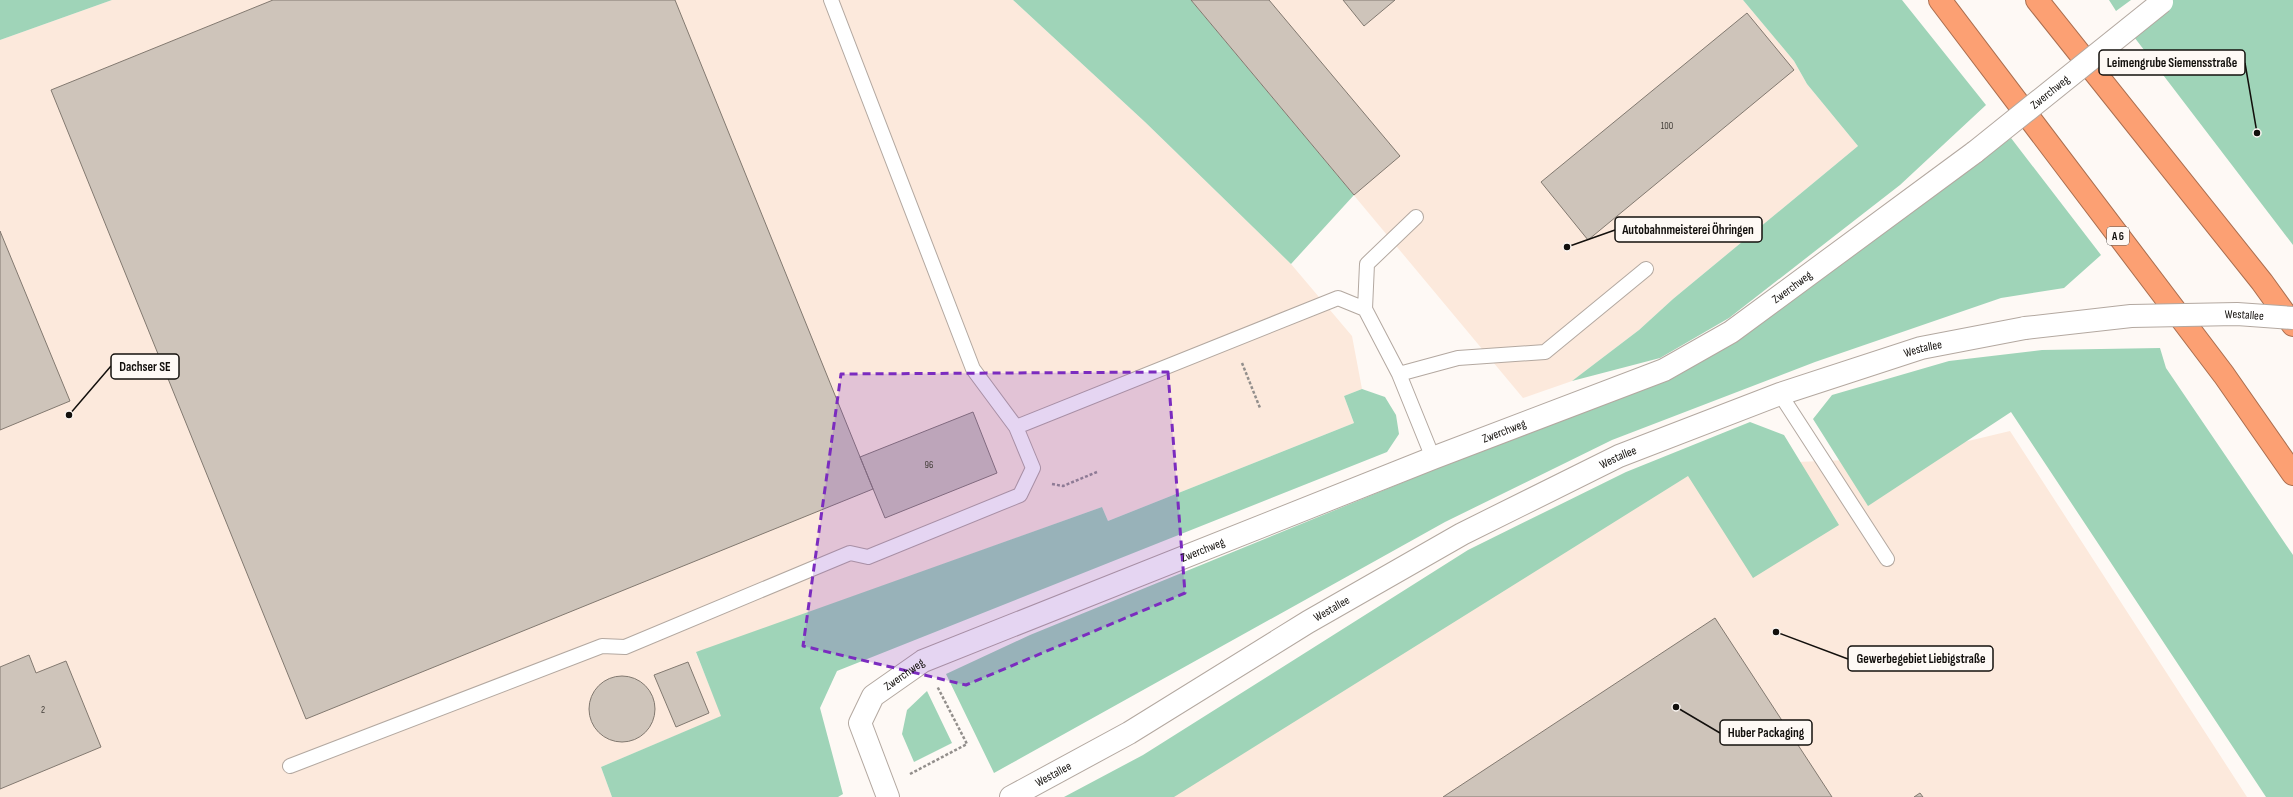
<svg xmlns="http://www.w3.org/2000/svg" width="2293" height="797" viewBox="0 0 2293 797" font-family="'Sofia Sans Condensed',sans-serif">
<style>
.built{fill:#fce9dc}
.green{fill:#9fd4b8}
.building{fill:#cec4ba;stroke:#827970}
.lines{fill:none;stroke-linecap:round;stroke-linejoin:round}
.service-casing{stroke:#b3a8a0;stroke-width:16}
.minor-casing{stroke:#b3a8a0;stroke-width:24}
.secondary-casing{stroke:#b3a8a0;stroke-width:24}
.motorway-casing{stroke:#aa6e4f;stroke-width:24}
.path{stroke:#938f8c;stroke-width:2.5;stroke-dasharray:3 2;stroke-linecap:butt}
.service{stroke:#fff;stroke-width:14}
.minor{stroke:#fff;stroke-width:22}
.secondary{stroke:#fff;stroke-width:22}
.motorway{stroke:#fca073;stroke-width:22}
.minor-bridge-casing{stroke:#b3a8a0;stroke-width:24;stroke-linecap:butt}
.secondary-bridge-casing{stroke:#b3a8a0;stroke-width:24;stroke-linecap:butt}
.minor-bridge{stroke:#fff;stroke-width:22}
.secondary-bridge{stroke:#fff;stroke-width:22}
.marked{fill:#7b2cbf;fill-opacity:0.2;stroke:#7b2cbf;stroke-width:3;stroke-dasharray:8 5;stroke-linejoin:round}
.labels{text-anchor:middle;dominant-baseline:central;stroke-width:3.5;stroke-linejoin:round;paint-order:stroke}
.number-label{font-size:10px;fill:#423d38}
.shield{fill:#fef9f5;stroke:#5a5653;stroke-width:1}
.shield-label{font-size:11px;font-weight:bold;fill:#13100d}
.street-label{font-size:12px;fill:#13100d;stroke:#fef9f5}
.leader{fill:none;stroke:#13100d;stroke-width:1.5}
.callout-dot{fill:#13100d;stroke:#fef9f5;stroke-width:1.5}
.callout{fill:#fef9f5;stroke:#13100d;stroke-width:1.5}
.callout-label{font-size:13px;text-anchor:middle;font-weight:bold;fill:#13100d}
</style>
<rect width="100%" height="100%" fill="#fef9f5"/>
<path class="built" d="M 112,0 L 1013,0 L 1145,122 L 1291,264 L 1352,336 L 1362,389 L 1344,396 L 1354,423 L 1108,521 L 1102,507 L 696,653 L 722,716 L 601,767 L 612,797 L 0,797 L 0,40 Z
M 1191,0 L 1743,0 L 1794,61 L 1807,84 L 1858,146 L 1673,299 L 1639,330 L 1572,381 L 1523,398 Z
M 2010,431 L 2247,797 L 1148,797 L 1675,467 L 1897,458 Z"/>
<path class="green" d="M 0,0 L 112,0 L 0,40 Z
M 1013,0 L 1191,0 L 1354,195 L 1291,264 L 1145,122 Z
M 1743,0 L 1902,0 L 1986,105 L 1900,185 L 1729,318 L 1660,358 L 1572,381 L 1639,330 L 1673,299 L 1858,146 L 1807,84 L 1794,61 Z
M 2109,0 L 2131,0 L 2116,11 Z
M 2165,0 L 2293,0 L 2293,245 L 2128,29 Z
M 2011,138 L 2101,255 L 2064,288 L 2001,298 L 1815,362 L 1612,440 L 1445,522 L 994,773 L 946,674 L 1030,635 L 1438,468 L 1675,377 L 1739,338 Z
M 2160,348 L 2166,368 L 2293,555 L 2293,797 L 2266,797 L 2011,412 L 1868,506 L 1813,419 L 1832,395 L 1949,361 L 2042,350 Z
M 1362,389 L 1385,397 L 1396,415 L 1399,434 L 1387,452 L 837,671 L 820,708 L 843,794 L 838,797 L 612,797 L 601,767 L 721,716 L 696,652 L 1102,507 L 1108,521 L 1354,423 L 1344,396 Z
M 1750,422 L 1784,435 L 1839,525 L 1753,578 L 1688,476 L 1174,797 L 1064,797 L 1143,755 L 1468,550 L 1626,472 Z
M 927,691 L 952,743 L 914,762 L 902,734 L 907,710 Z"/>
<path class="building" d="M 273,0 L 675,0 L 873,489 L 306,719 L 51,90 Z
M 1191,0 L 1269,0 L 1400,156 L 1354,195 Z
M 1343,0 L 1395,0 L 1364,26 Z
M 1747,13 L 1794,70 L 1588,240 L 1541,182 Z
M 0,231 L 70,401 L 0,430 Z
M 973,412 L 997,473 L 885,518 L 860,457 Z
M 1715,618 L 1832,797 L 1443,797 Z
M 29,655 L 36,673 L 66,661 L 101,747 L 0,789 L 0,667 Z
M 688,662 L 709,713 L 676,727 L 654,675 Z
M589 709a33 33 0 1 1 66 0a33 33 0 1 1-66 0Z
M 1920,793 L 1923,797 L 1914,797 Z"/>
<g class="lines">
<defs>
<path id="service" d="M 1416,217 L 1367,264 L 1365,309 L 1399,374 L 1433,458
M 1399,374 L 1458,358 L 1545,352 L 1646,269
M 1780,394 L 1887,559
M 1016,427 L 1338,298 L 1365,309
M 290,766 L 602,646 L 625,647 L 850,553 L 868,557 L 1020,495 L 1033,468 L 1016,427 L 973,369 L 831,0"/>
<g id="minor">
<path id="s1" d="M 888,797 L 860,723 L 873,696 L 923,661 L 1433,458 L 1664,370 L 1731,332 L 1975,152"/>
</g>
<g id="secondary">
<path id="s2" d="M 1011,797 L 1129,733 L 1308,622 L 1462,534 L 1619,456 L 1780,394 L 1921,348 L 2025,328"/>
</g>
<path id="motorway" d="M 1940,0 L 2224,375 L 2293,474
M 2037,0 L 2262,282 L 2293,325"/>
</defs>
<use href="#service" class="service-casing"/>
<use href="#minor" class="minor-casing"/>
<use href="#secondary" class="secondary-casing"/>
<use href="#motorway" class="motorway-casing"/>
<path class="path" d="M 1242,363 L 1260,408
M 1052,484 L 1063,486 L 1097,472
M 910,774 L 967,744 L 937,686"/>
<use href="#service" class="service"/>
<use href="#minor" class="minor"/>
<use href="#secondary" class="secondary"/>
<use href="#motorway" class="motorway"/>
<defs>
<g id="minor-bridge">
<path id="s3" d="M 1975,152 L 2162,2"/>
</g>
<g id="secondary-bridge">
<path id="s4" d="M 2025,328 L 2131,316 L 2237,314 L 2293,318"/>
</g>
</defs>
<use href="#minor-bridge" class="minor-bridge-casing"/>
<use href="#secondary-bridge" class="secondary-bridge-casing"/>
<use href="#minor-bridge" class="minor-bridge"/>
<use href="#secondary-bridge" class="secondary-bridge"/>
</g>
<path class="marked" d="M 1168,372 L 1185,593 L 966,685 L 803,646 L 841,374 Z"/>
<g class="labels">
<g class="number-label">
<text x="1667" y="126">100</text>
<text x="929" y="465">96</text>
<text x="43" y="710">2</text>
</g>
<rect class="shield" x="2107" y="227" width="22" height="18" rx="3"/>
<g class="shield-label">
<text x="2118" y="236">A 6</text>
</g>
<g class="street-label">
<text stroke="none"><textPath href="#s3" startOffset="96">Zwerchweg</textPath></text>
<text stroke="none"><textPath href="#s1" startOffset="1119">Zwerchweg</textPath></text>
<text stroke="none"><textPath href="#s4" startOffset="220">Westallee</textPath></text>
<text stroke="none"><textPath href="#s2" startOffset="1020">Westallee</textPath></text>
<text stroke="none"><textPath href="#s1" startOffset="795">Zwerchweg</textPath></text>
<text stroke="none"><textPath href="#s2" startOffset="696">Westallee</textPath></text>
<text stroke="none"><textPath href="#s1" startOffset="471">Zwerchweg</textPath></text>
<text stroke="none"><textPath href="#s2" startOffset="372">Westallee</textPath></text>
<text stroke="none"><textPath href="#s1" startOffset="147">Zwerchweg</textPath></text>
<text stroke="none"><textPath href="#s2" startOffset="48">Westallee</textPath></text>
</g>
</g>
<path class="leader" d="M2257 133L2245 63M1567 247L1615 230M69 415L111 366M1776 632L1848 659M1676 707L1720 733"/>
<g class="callout-dot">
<circle cx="2257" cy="133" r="4"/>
<circle cx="1567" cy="247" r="4"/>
<circle cx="69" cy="415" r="4"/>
<circle cx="1776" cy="632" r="4"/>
<circle cx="1676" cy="707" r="4"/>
</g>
<g class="callout">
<rect x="2099" y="50" width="146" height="25" rx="4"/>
<rect x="1615" y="217" width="147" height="25" rx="4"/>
<rect x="111" y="354" width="68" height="25" rx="4"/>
<rect x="1848" y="646" width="145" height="25" rx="4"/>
<rect x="1720" y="720" width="92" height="25" rx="4"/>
</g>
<g class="callout-label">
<text x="2172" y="67">Leimengrube Siemensstraße</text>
<text x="1688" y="234">Autobahnmeisterei Öhringen</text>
<text x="145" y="371">Dachser SE</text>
<text x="1921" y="663">Gewerbegebiet Liebigstraße</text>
<text x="1766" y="737">Huber Packaging</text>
</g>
</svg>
